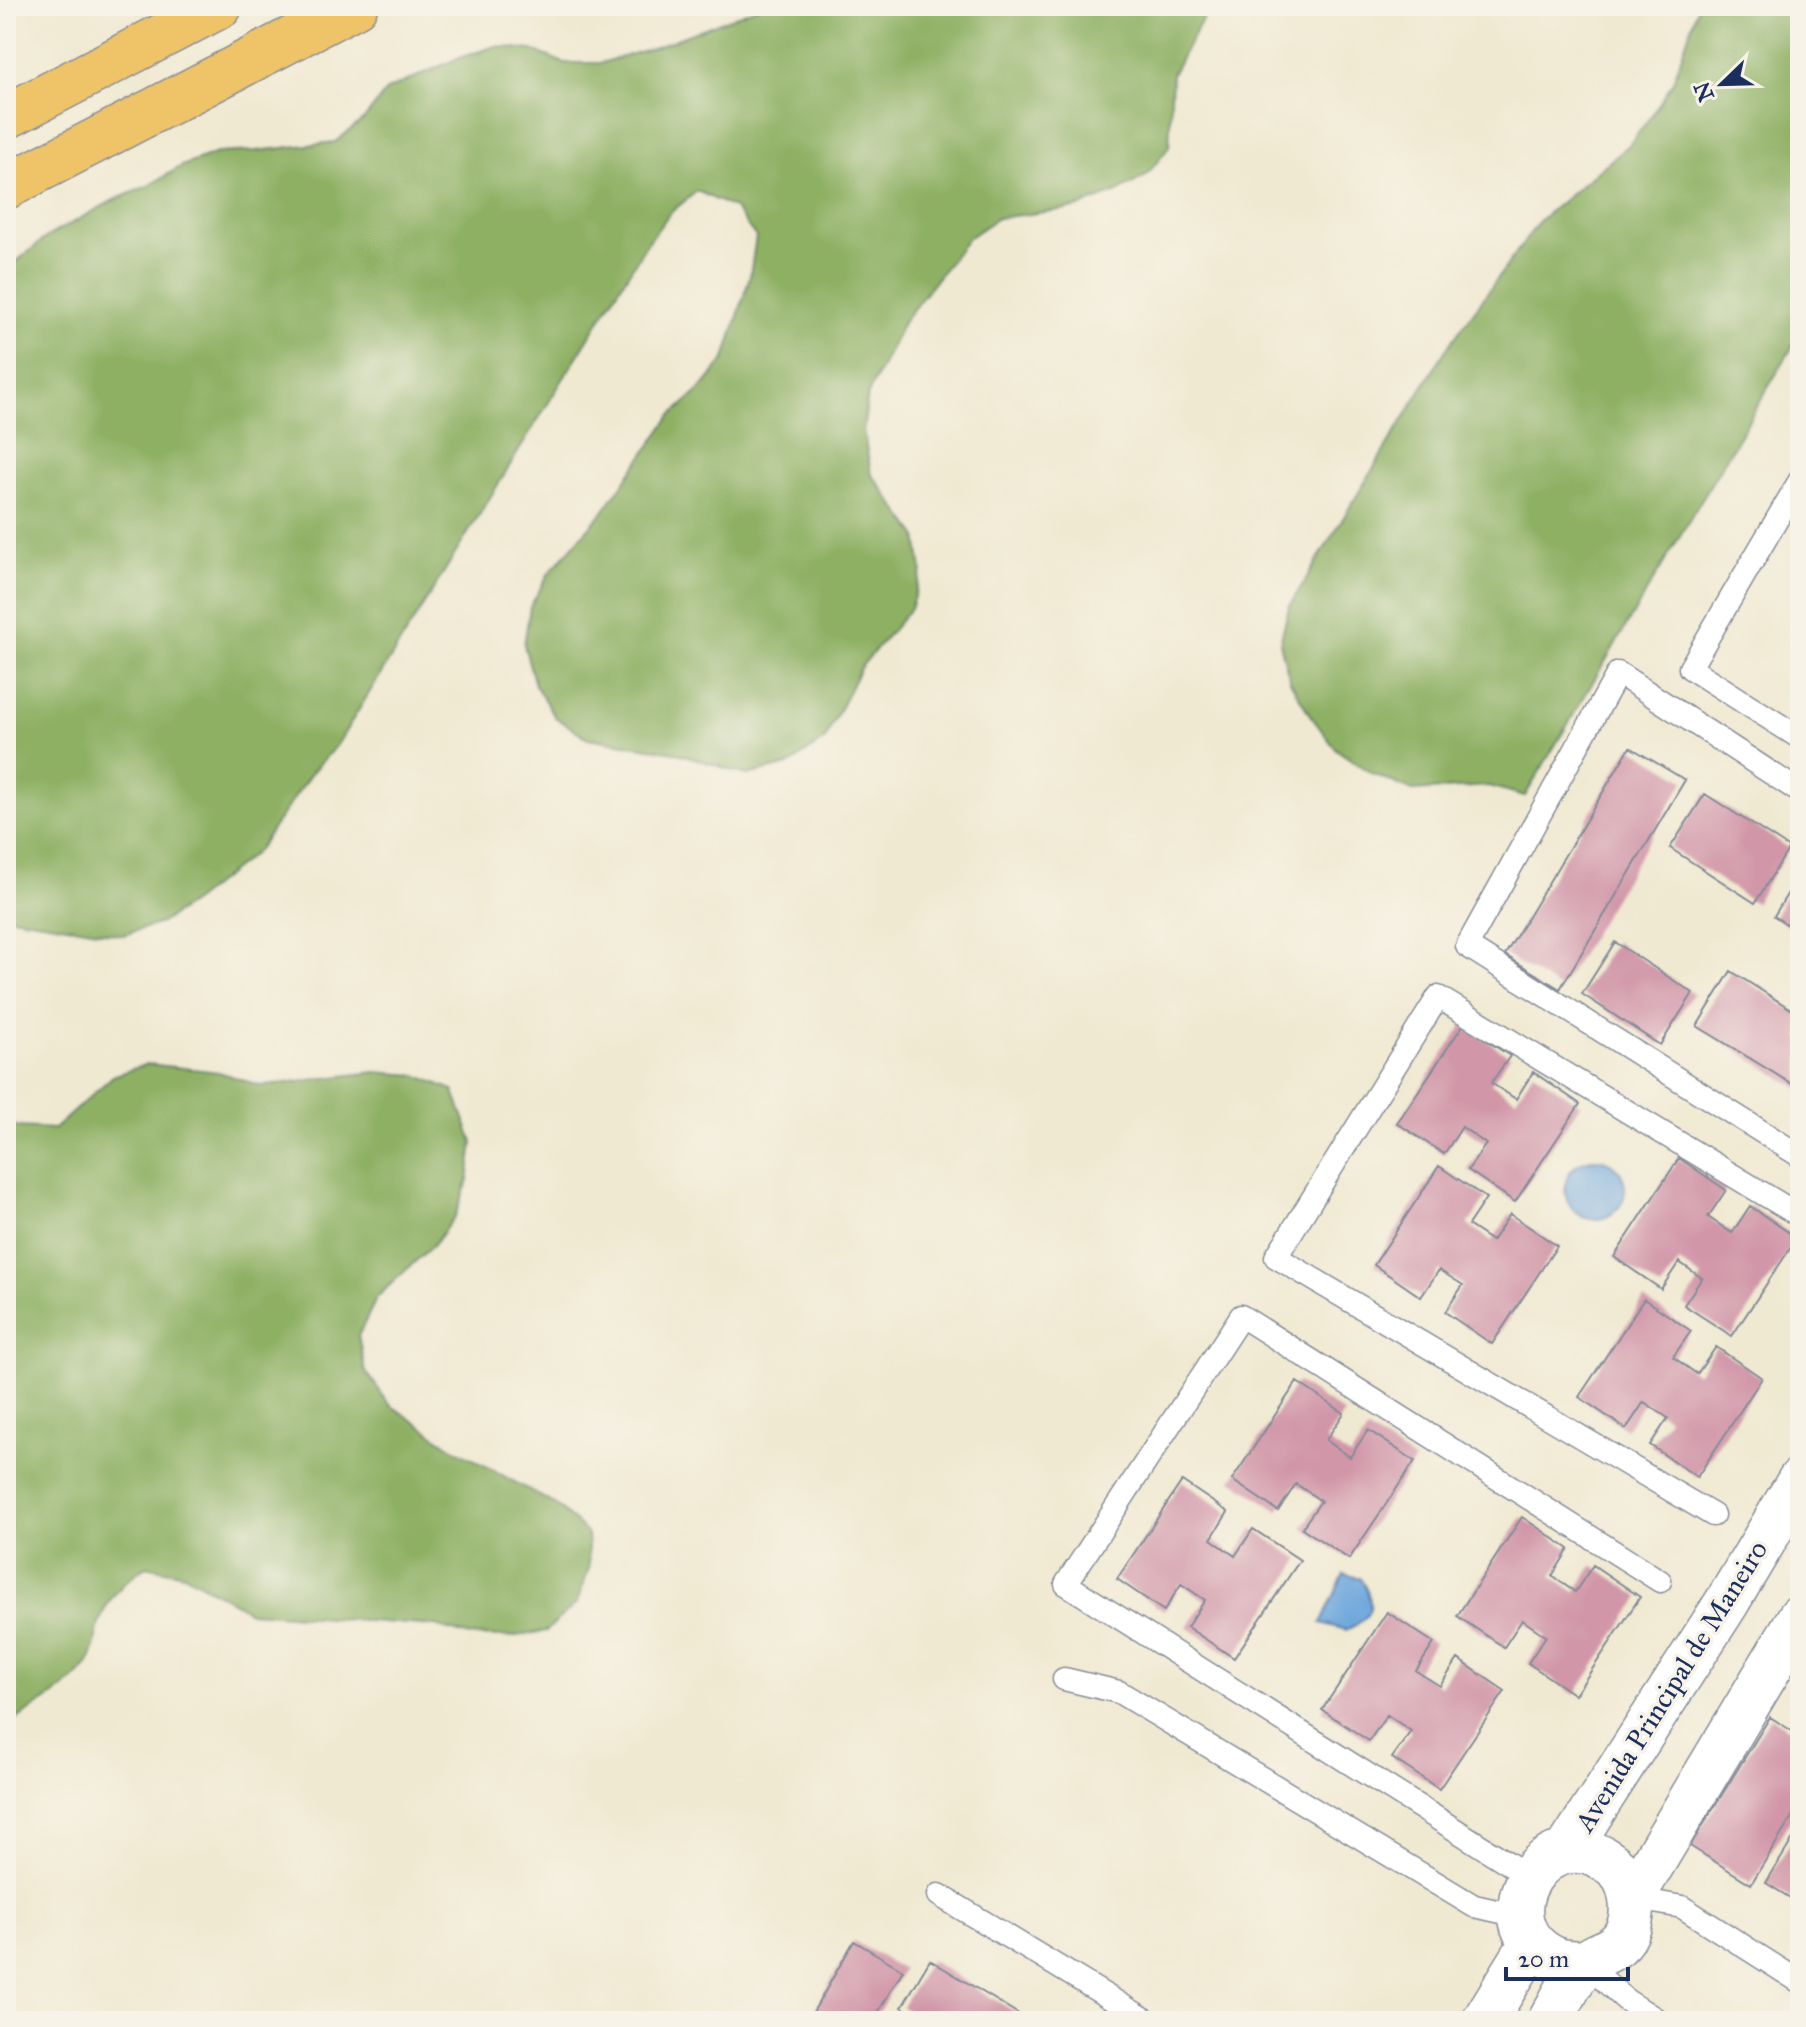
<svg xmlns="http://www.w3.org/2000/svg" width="1806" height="2027" viewBox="0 0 1806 2027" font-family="'IM FELL Great Primer',serif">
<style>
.forest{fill:#8eb064;stroke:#547061;stroke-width:2}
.water{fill:#6ca6dc;stroke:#446a9d;stroke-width:2}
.building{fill:#d197a9}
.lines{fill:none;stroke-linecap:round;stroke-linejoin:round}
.lane-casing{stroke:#868c98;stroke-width:25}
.street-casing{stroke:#868c98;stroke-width:47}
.primary-casing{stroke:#868c98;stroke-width:47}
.lane{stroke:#fff;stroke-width:22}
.street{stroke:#fff;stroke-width:44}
.primary{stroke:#efc469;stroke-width:44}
.labels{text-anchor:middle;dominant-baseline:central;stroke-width:7;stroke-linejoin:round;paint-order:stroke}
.street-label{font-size:28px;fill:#1b2f5e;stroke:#f7f3e8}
</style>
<rect width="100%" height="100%" fill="#f7f3e8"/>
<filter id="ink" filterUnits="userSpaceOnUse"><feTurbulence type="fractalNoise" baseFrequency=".0125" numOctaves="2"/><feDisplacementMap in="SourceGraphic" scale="16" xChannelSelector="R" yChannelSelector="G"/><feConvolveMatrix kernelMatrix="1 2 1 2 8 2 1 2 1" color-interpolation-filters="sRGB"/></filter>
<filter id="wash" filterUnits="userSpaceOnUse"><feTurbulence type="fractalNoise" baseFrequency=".006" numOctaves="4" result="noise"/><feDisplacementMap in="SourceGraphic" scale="32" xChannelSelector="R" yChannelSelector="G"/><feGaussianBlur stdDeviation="1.8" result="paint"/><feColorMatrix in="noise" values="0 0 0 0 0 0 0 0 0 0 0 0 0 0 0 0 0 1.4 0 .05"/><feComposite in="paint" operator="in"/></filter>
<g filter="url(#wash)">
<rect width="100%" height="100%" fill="#f0e9d1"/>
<path class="forest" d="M 761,6 L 1210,6 L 1172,74 L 1169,147 L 1146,176 L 1117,192 L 1076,208 L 997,218 L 968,238 L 904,321 L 868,394 L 863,431 L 871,473 L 917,536 L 922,571 L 910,609 L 860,668 L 825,739 L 789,765 L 747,775 L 674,752 L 588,738 L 555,717 L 535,685 L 524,645 L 530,607 L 549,573 L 602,513 L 671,416 L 700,390 L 725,359 L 750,276 L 756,237 L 734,208 L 697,191 L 670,213 L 646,245 L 337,745 L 312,772 L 257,851 L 194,901 L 161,923 L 123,935 L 11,917 L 6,919 L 6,270 L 48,236 L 112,201 L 148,186 L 182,166 L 217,153 L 256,151 L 335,142 L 364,119 L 387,90 L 456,59 L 496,46 L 532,50 L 564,63 L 601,63 L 659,46 Z
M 1698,6 L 1800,6 L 1800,334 L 1525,796 L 1489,786 L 1413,791 L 1371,773 L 1336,749 L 1310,715 L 1290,681 L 1280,643 L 1289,607 L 1445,351 L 1540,220 L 1629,145 L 1651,116 L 1673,82 Z
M 147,1064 L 219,1072 L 261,1086 L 375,1072 L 416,1075 L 453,1090 L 473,1142 L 468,1181 L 455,1216 L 434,1244 L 377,1297 L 358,1336 L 365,1370 L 389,1404 L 450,1446 L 556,1505 L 587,1533 L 589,1568 L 577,1603 L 546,1631 L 510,1637 L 470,1636 L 435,1626 L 250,1612 L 184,1574 L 146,1566 C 125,1581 108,1596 100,1621 C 95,1634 96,1652 88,1663 C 69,1691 33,1706 6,1727 L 6,1118 L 17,1127 L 54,1129 L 113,1076 Z"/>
<path class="water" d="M1565 1189a30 30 0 1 1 60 0a30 30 0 1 1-60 0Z
M 1344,1574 L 1360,1578 C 1376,1603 1375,1617 1346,1630 L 1321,1623 Z"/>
<g id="blocks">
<path class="building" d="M 1630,747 L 1685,780 L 1560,989 L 1505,955 Z
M 1705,794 L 1789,848 L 1755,903 L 1670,848 Z
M 1800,873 L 1800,933 L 1774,916 Z
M 1615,942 L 1693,993 L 1660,1045 L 1582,994 Z
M 1731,971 L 1800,1015 L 1800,1089 L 1697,1026 Z
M 1463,1025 L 1510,1056 L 1491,1083 L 1516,1099 L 1533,1072 L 1580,1104 L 1515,1202 L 1468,1170 L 1486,1144 L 1462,1127 L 1444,1154 L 1397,1123 Z
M 1679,1158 L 1726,1190 L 1708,1217 L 1732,1233 L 1750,1206 L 1797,1238 L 1732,1336 L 1684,1305 L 1702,1278 L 1679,1262 L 1661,1289 L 1614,1257 Z
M 1439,1166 L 1486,1198 L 1468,1225 L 1492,1241 L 1510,1214 L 1557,1246 L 1492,1344 L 1445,1312 L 1463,1285 L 1439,1270 L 1421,1297 L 1374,1265 Z
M 1644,1299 L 1691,1331 L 1673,1357 L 1697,1374 L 1716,1347 L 1762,1378 L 1697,1477 L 1650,1445 L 1668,1418 L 1644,1402 L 1626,1429 L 1579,1397 Z
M 1297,1382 L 1344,1413 L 1326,1440 L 1350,1457 L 1368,1430 L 1415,1461 L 1349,1559 L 1302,1528 L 1321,1501 L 1296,1484 L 1278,1511 L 1232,1480 Z
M 1182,1481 L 1228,1512 L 1211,1539 L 1235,1556 L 1253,1529 L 1300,1560 L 1234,1658 L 1187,1627 L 1205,1600 L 1181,1584 L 1164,1611 L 1117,1579 Z
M 1522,1517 L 1569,1549 L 1552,1576 L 1575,1592 L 1593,1565 L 1640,1597 L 1575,1695 L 1528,1663 L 1546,1636 L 1522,1620 L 1504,1647 L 1457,1616 Z
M 1387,1612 L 1434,1643 L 1416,1671 L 1440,1686 L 1458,1659 L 1505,1691 L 1439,1789 L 1392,1758 L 1411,1731 L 1387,1715 L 1369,1741 L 1322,1710 Z
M 1770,1717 L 1800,1736 L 1800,1804 L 1751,1884 L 1690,1846 Z
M 1800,1827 L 1800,1904 L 1766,1883 Z
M 854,1941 L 903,1970 L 873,2021 L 808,2021 Z
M 930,1960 L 1030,2021 L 924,2021 L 902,2007 Z"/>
</g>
</g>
<g filter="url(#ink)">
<use href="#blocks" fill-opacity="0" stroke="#868c98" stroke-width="2"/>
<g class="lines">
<defs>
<path id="lane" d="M 1800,480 L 1690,668 L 1800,738
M 1800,792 L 1618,673 L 1467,946 L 1800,1156
M 1713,1515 L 1276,1257 L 1438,997 L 1800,1216
M 1064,1679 L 1119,1692 L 1474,1906 L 1520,1916
M 1530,1877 L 1066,1584 L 1241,1316 L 1660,1581
M 939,1895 L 1148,2021
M 1632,1898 L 1682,1907 L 1800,1982
M 1585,1963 L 1626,2000 L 1659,2021"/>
<path id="street" d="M 1567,1851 L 1726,1604 L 1800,1480
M 1632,1898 L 1800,1617
M 1484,2021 L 1532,1943
M 1550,2021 C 1559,2006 1573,1975 1585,1964 C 1598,1950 1620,1954 1629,1926 C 1635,1909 1631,1882 1617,1869 C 1547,1806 1476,1924 1555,1959 C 1563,1963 1576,1962 1585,1963"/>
<path id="primary" d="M 6,117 L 220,6
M 6,187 L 355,6"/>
</defs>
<use href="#lane" class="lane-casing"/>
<use href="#street" class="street-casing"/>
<use href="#primary" class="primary-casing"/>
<use href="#lane" class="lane"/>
<use href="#street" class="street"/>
<use href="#primary" class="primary"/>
</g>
</g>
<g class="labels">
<g class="street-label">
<text transform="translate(1671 1686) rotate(-58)">Avenida Principal de Maneiro</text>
</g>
</g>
<rect width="1806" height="2027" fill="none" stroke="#f7f3e8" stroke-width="32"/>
<g transform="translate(1722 84) rotate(247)" stroke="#f7f3e8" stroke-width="6" paint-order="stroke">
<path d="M0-6L14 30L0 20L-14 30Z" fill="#1b2f5e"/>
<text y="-12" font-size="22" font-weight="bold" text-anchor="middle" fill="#1b2f5e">N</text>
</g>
<path d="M1506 1967v12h122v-12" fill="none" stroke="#1b2f5e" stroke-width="4"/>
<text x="1518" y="1967" font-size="24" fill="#1b2f5e" stroke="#f7f3e8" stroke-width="6" paint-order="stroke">20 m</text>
</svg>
